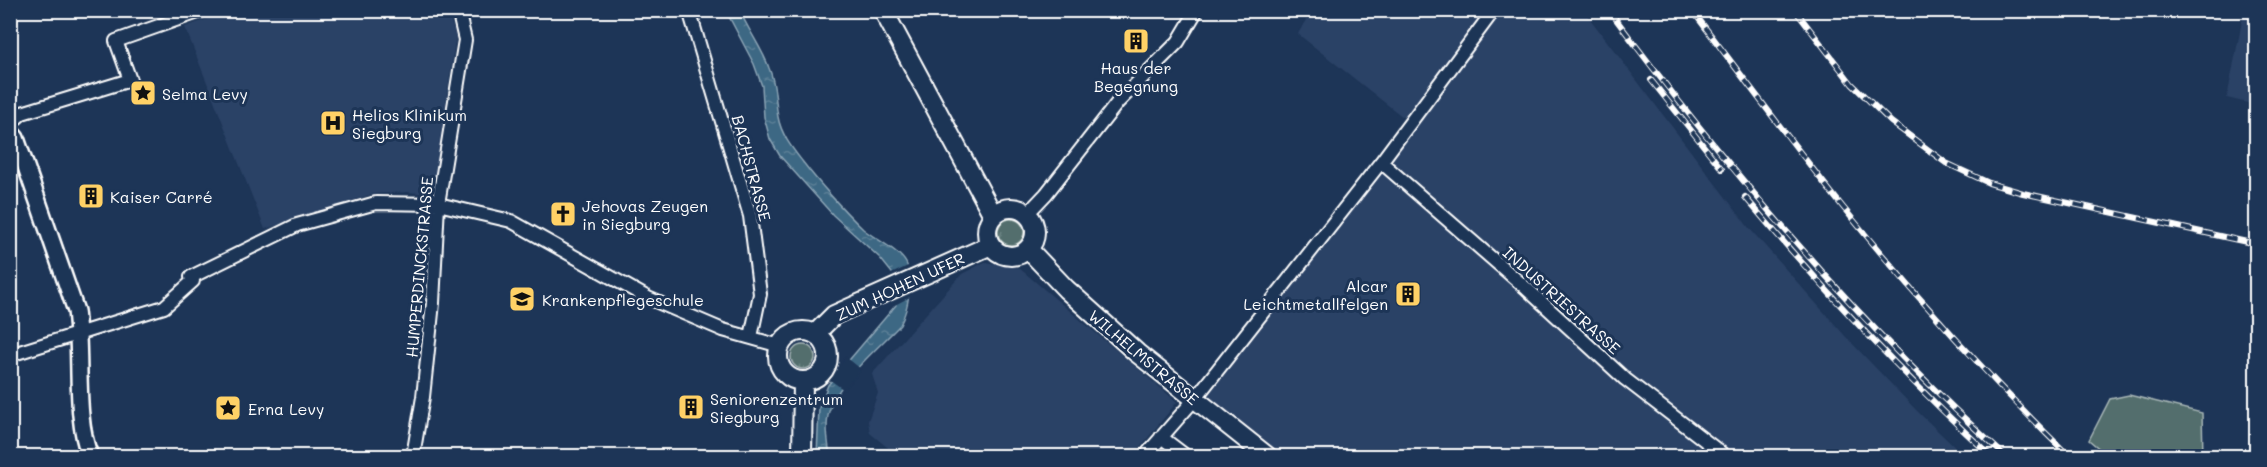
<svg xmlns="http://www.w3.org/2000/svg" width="2267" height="467" viewBox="0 0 2267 467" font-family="Mali,sans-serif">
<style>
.built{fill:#2b4266}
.grass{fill:url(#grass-tufts);stroke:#a8b6b6;stroke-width:1.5}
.garden{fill:#526e6d;stroke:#a8b6b6;stroke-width:1.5}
.water{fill:url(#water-ripples);stroke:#8ba4b5;stroke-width:1.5}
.pier{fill:#1d3557}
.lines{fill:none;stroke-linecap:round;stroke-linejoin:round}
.minor-casing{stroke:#fff;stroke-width:16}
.tertiary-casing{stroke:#fff;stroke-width:20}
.secondary-casing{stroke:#fff;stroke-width:22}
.minor{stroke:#1d3557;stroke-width:12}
.tertiary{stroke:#1d3557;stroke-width:15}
.secondary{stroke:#1d3557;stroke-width:18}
.rail-casing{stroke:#fff;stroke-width:6}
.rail{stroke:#1d3557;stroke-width:4;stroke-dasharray:11;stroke-linecap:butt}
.labels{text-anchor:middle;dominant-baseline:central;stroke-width:6;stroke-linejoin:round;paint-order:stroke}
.poi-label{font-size:16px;fill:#fff;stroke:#1d3557;text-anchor:start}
.street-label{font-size:16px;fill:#fff;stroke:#1d3557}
</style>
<defs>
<pattern id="grass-tufts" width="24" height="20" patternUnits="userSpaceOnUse" patternTransform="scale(1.5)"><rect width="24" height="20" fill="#526e6d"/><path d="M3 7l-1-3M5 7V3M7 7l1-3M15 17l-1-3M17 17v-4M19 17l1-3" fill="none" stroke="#6c8483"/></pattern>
<pattern id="water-ripples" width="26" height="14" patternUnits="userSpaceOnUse" patternTransform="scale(1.5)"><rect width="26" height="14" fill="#3e6884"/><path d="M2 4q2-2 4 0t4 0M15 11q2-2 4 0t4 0" fill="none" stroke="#5b7f96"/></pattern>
</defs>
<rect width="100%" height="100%" fill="#1d3557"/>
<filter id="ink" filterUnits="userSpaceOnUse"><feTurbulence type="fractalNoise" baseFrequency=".0167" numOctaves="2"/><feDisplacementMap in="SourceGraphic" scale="12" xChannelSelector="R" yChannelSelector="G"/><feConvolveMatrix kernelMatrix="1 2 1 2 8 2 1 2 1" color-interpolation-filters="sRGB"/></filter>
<g filter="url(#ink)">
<path class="built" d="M 229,11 L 447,11 L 456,36 L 432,194 L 407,192 L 373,194 L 265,229 L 185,27 Z
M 1311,11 L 1584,11 L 1749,228 L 1846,337 L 1917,411 L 1964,456 L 1276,456 L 1203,401 L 1337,221 L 1413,125 L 1298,34 Z
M 2244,11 L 2256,11 L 2256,105 L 2227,98 Z
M 985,262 L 1019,268 L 1177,402 L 1133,456 L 898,456 L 870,433 L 868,421 L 878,393 L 872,374 L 962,274 Z"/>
<path class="grass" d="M998 232a13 13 0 1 1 26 0a13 13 0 1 1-26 0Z
M791 357a12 12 0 1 1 24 0a12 12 0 1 1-24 0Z"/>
<path class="garden" d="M 2129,395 L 2202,413 L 2203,456 L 2108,456 L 2089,440 L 2110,399 Z"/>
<path class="water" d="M 726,11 L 740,11 C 748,30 762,48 769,68 C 776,84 775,100 778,117 C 781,134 792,148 802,161 C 818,182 844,211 863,229 C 875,239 899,250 906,263 C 914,278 908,310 900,325 C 880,346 841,379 831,406 C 824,421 828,441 830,456 L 817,456 L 819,408 L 828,385 L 896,305 L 892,273 L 880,258 L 833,215 L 780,156 L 770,139 L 764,117 L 762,86 L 754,64 Z"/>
<path class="pier" d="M 910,265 L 910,297 L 893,306 L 889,275 Z
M 846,357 L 861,369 L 844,390 L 829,379 Z"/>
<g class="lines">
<defs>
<path id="minor" d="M 689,10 L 750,216 L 760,294 L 751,337
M 10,124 L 22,113 L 130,80 L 116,41 L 204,10
M 1381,162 L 1527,289 L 1625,379 L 1725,456
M 1027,214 L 1046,194 L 1118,102 L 1178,42 L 1197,10
M 191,277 L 297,225 L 376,203 L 438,204 L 511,221 L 648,298 L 723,330 L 780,346
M 10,355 L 164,307 L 193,281
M 1161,437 L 1186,456
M 413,456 L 423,397 L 433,303 L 438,204 L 465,40 L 458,10
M 1145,456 L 1194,400 L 1381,162 L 1494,10"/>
<path id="tertiary" d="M 10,131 L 16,138 L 76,311 C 82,355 74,418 90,456"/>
<path id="secondary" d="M 883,10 L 993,215
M987 232a24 24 0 1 1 48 0a24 24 0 1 1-48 0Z
M 1028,249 L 1066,289 L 1137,353 L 1267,456
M778 356a25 25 0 1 1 50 0a25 25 0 1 1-50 0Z
M 815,334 L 834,315 L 991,245
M 802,456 L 803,381"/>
</defs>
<use href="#minor" class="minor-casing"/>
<use href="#tertiary" class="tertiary-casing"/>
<use href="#secondary" class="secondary-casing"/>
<use href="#minor" class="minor"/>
<use href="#tertiary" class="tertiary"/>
<use href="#secondary" class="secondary"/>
<defs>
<path id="rail" d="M 1609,10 C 1728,170 1858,323 2005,456
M 1692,10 C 1742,76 1791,142 1842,206 C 1913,294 1989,378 2069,456
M 1795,10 L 1852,84 L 1891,122 L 1946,163 L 1989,183 L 2023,193 L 2256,244
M 1651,80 L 1722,169
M 1745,197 C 1822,288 1903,376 1991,456"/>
</defs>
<use href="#rail" class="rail-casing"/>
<use href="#rail" class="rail"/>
</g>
</g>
<defs>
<symbol id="building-square" viewBox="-11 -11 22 22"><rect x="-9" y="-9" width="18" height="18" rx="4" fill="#ffd166" stroke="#1d3557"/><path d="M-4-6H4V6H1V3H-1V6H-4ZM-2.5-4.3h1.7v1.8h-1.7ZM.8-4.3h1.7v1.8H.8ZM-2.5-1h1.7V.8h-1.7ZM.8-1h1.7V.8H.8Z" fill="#111"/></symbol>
<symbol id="sight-square" viewBox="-11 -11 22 22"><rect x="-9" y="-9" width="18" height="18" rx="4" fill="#ffd166" stroke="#1d3557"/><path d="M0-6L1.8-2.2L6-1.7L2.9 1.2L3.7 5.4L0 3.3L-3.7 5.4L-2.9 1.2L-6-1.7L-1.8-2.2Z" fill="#111"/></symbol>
<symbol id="hospital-square" viewBox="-11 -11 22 22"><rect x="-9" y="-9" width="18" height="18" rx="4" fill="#ffd166" stroke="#1d3557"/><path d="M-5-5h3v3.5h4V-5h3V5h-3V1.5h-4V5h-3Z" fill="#111"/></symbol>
<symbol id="church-square" viewBox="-11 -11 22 22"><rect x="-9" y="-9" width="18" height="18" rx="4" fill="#ffd166" stroke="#1d3557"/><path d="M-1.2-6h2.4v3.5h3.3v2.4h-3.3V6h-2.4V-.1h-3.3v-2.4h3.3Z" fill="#111"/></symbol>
<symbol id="university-square" viewBox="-11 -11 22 22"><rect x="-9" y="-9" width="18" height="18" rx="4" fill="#ffd166" stroke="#1d3557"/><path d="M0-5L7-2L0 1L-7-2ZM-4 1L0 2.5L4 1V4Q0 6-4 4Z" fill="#111"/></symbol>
</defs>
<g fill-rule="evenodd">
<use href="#building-square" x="1121" y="26" width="30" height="30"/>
<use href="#sight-square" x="128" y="78" width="30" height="30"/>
<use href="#hospital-square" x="318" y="108" width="30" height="30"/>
<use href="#building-square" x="76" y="181" width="30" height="30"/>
<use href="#church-square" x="548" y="199" width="30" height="30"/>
<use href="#building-square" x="1393" y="279" width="30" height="30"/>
<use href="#university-square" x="507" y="284" width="30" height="30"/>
<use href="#building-square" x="676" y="392" width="30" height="30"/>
<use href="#sight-square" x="213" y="393" width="30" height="30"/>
</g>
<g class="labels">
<g class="poi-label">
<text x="1136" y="67" text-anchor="middle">Haus der<tspan x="1136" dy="18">Begegnung</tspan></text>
<text x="162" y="93">Selma Levy</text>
<text x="352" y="114">Helios Klinikum<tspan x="352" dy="18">Siegburg</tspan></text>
<text x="110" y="196">Kaiser Carré</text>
<text x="582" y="205">Jehovas Zeugen<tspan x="582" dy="18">in Siegburg</tspan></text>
<text x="1388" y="285" text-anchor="end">Alcar<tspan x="1388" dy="18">Leichtmetallfelgen</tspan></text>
<text x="542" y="299">Krankenpflegeschule</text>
<text x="710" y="398">Seniorenzentrum<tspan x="710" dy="18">Siegburg</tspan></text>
<text x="248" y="408">Erna Levy</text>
</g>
<g class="street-label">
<text transform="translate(752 168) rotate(75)">BACHSTRASSE</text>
<text transform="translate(419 267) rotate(-85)">HUMPERDINCKSTRASSE</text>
<text transform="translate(900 286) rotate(-25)">ZUM HOHEN UFER</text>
<text transform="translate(1562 300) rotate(42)">INDUSTRIESTRASSE</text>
<text transform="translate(1144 357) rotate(40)">WILHELMSTRASSE</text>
</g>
</g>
<rect width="2267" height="467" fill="none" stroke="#1d3557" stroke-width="36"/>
<rect x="18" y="18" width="2231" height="431" fill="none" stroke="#fff" stroke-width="2" filter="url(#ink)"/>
</svg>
